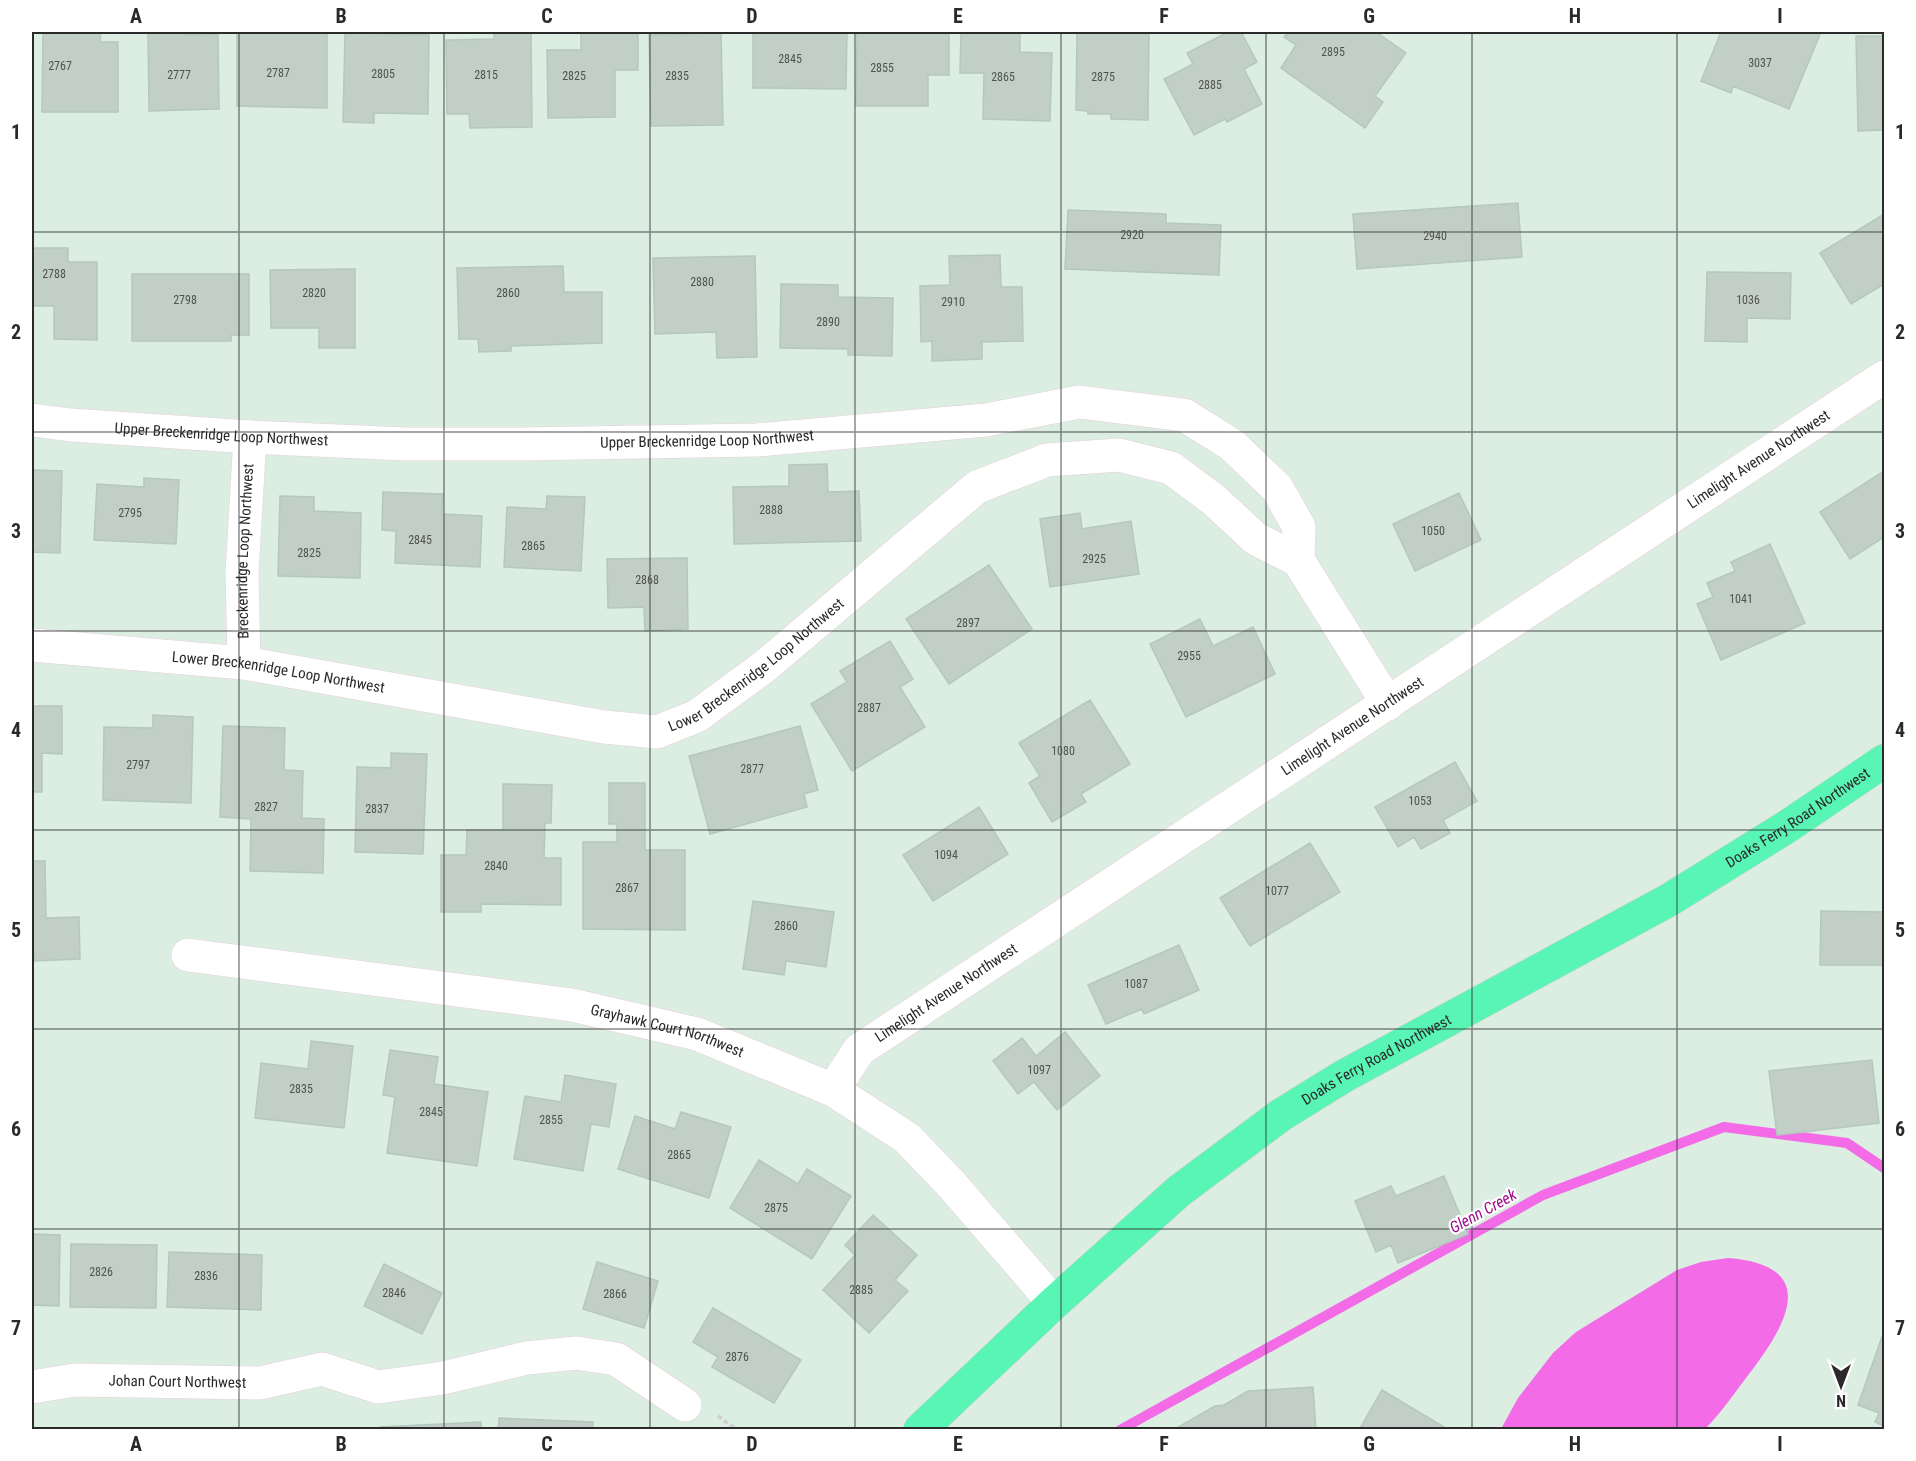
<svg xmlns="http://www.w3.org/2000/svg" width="1916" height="1461" viewBox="0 0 1916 1461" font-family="'Roboto Condensed',sans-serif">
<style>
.water{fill:#f36be7}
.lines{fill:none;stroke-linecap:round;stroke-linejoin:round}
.stream{stroke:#f36be7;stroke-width:10}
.building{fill:#c1cfc7;stroke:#b5c8be;stroke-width:1.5}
.minor-casing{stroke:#e4d1d8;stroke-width:34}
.major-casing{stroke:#d0d0d0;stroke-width:34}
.path{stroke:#d0d0d0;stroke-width:4;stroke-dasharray:4.5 3;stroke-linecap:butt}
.minor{stroke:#fff;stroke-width:33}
.major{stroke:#58f5b4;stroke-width:33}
.grid{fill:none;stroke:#2a2a2a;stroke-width:1.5;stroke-opacity:0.55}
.labels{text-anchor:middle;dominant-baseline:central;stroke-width:4.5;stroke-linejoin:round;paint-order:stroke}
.number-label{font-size:12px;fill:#505351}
.street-label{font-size:15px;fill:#2a2a2a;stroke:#fff}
.water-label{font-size:16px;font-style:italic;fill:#a00988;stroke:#fff}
.neatline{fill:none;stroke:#2a2a2a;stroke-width:2}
.grid-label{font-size:20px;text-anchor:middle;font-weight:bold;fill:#2a2a2a}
</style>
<rect width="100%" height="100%" fill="#dcede2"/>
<path class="water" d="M 1728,1258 C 1828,1266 1781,1333 1743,1382 C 1731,1398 1719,1415 1705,1429 L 1501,1429 L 1518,1398 L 1553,1353 L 1576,1332 L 1677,1270 L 1701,1262 Z"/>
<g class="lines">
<path class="stream" d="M 1120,1430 L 1543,1195 L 1724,1127 L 1847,1143 L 1884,1168"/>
</g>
<path class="building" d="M 43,32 L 101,32 L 100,42 L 118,42 L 118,112 L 42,112 Z
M 148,32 L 185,32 L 185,35 L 218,34 L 219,109 L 149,111 Z
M 237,32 L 327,32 L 327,108 L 237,106 Z
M 494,32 L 531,32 L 532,127 L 470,128 L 469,114 L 447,114 L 446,40 L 494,39 Z
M 581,32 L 638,32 L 638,70 L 615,70 L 615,117 L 548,118 L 547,50 L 581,50 Z
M 753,32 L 847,32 L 846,89 L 753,88 Z
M 857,32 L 949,32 L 949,75 L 928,75 L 928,106 L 856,106 Z
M 961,32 L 1020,33 L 1020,52 L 1052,53 L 1050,121 L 983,119 L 984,73 L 960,73 Z
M 1077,32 L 1149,32 L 1148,120 L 1111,119 L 1111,114 L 1088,114 L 1088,111 L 1076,110 Z
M 1228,32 L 1241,32 L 1257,62 L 1244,69 L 1262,104 L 1227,122 L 1225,119 L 1194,135 L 1164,79 L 1193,64 L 1187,53 Z
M 1288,32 L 1376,32 L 1406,53 L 1375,96 L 1383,102 L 1365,128 L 1281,68 L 1296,45 L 1284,37 Z
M 1721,32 L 1821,32 L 1789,109 L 1733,86 L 1731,93 L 1701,81 Z
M 345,33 L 429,35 L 428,114 L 374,113 L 374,123 L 343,122 Z
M 721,33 L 723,125 L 651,126 L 649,35 Z
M 1856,36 L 1884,36 L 1884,130 L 1858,131 Z
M 1518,203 L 1522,257 L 1357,269 L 1353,214 Z
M 1068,210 L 1166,214 L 1166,223 L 1221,225 L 1219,275 L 1065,269 Z
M 1884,214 L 1884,284 L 1851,304 L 1820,253 Z
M 32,248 L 68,248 L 68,262 L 97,262 L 97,340 L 54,339 L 54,306 L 32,306 Z
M 1000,255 L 1001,287 L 1022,287 L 1023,341 L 982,342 L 982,359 L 932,361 L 932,341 L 921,342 L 920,286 L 950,285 L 949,256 Z
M 755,256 L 757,357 L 717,358 L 716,332 L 655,334 L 653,258 Z
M 563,266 L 564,292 L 602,292 L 602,343 L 511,346 L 511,351 L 479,352 L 478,339 L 459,339 L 457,268 Z
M 355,269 L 355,348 L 319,348 L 319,328 L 271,328 L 270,270 Z
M 1707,272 L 1791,273 L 1790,319 L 1747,318 L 1747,342 L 1705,341 Z
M 132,274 L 249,274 L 249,335 L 231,335 L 231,341 L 132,341 Z
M 781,284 L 838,285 L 838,297 L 893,298 L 892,356 L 848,355 L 848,349 L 780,348 Z
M 827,464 L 828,492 L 859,491 L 861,541 L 734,544 L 733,487 L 789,486 L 789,465 Z
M 32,470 L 62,471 L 60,553 L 32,552 Z
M 1884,471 L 1884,537 L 1850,559 L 1820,512 Z
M 144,478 L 179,480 L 176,544 L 94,540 L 97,484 L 144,487 Z
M 383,492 L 443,494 L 442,514 L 482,516 L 480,567 L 395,563 L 396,531 L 382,530 Z
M 1459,493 L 1481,540 L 1415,571 L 1393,524 Z
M 280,496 L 314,497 L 314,511 L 361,513 L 360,578 L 278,576 Z
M 547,496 L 585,497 L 581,571 L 504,567 L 507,507 L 546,509 Z
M 1080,513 L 1082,529 L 1131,521 L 1139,574 L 1050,587 L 1040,519 Z
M 1770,544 L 1805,623 L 1721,660 L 1697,604 L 1713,597 L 1707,583 L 1735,571 L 1731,562 Z
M 687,558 L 688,629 L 645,631 L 644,607 L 608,608 L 607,559 Z
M 989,565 L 1032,629 L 949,684 L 906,619 Z
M 1200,619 L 1213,646 L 1253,627 L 1275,674 L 1186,717 L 1150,644 Z
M 890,641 L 913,679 L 900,687 L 925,727 L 852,771 L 811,704 L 847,682 L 840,671 Z
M 1090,700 L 1130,764 L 1081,794 L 1086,802 L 1052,822 L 1029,783 L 1040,776 L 1019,743 Z
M 32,706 L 62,706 L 62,754 L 42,753 L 42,792 L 32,792 Z
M 153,715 L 193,717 L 191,803 L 103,800 L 104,727 L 153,728 Z
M 223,726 L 285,728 L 284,770 L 303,771 L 302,818 L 324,819 L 323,873 L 250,871 L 251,819 L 220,817 Z
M 800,726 L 818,790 L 804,794 L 807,807 L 710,834 L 689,756 Z
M 391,753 L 427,754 L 423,854 L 355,852 L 357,767 L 391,768 Z
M 1455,762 L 1477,801 L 1443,820 L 1450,833 L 1421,849 L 1414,837 L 1398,847 L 1375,807 Z
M 609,783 L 645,783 L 645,850 L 685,850 L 685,930 L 583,929 L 583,842 L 617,842 L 617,824 L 609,824 Z
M 503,784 L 552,785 L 551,823 L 545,823 L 544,858 L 561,858 L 561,905 L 481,904 L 481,912 L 441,912 L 441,855 L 466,855 L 467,830 L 503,830 Z
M 979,807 L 1008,854 L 933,901 L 903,855 Z
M 1310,843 L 1340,892 L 1250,946 L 1220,898 Z
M 32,861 L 45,861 L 46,918 L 79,917 L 80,959 L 34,961 L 34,952 L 32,952 Z
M 753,901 L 834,912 L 826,967 L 786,961 L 784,975 L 743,969 Z
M 1821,911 L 1884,912 L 1884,965 L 1820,965 Z
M 1179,945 L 1199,990 L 1144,1014 L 1142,1009 L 1106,1024 L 1088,985 Z
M 1065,1032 L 1100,1076 L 1057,1110 L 1034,1082 L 1018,1094 L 993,1061 L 1022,1038 L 1036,1056 Z
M 311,1041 L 353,1046 L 344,1128 L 255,1118 L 261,1063 L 308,1069 Z
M 390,1050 L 438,1057 L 434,1084 L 488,1092 L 477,1166 L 387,1153 L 395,1097 L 383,1095 Z
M 1872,1060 L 1879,1123 L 1777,1135 L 1769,1071 Z
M 565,1075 L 616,1084 L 609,1127 L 591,1124 L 583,1171 L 514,1159 L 525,1096 L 561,1102 Z
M 681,1112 L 731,1127 L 709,1198 L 618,1169 L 635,1116 L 675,1129 Z
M 759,1160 L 798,1184 L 807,1169 L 851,1196 L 812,1259 L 730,1208 Z
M 1444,1176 L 1468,1234 L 1398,1263 L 1391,1245 L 1376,1252 L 1355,1201 L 1391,1186 L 1396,1196 Z
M 873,1215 L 917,1255 L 895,1280 L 908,1291 L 869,1333 L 823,1290 L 855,1255 L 845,1245 Z
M 32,1234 L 60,1235 L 59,1306 L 32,1305 Z
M 71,1244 L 157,1245 L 156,1308 L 70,1307 Z
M 169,1252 L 262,1255 L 261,1310 L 167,1307 Z
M 597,1262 L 658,1281 L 644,1328 L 583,1309 Z
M 384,1264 L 442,1293 L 422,1334 L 364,1306 Z
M 713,1308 L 801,1360 L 774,1403 L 712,1367 L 718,1357 L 693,1342 Z
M 1884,1331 L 1884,1426 L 1875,1422 L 1879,1413 L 1858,1405 Z
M 1313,1387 L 1316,1430 L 1175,1429 L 1215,1406 L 1224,1405 L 1248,1391 Z
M 1382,1390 L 1449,1430 L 1359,1430 Z
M 499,1418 L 593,1422 L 592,1430 L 498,1430 Z
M 481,1422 L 481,1430 L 380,1430 L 380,1427 Z"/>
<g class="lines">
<defs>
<g id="minor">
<path id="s1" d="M 32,420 L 71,425 L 250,437 L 405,444 L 523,444 L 757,440 L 986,420 L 1079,402 L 1184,415 L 1232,445 L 1277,488 L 1299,527 L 1298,560"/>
<path d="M 1298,560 L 1388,704"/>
<path id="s2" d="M 32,645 L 244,663 L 604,727 L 657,732 L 697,716 L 765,666 L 977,487 L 1047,460 L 1119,455 L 1171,468 L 1214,500 L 1256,539 L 1298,560"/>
<path id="s3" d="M 244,663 L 242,573 L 250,437"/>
<path id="s4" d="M 188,955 L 572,1005 L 697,1034 L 833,1090 L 907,1138 L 952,1185 L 1054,1303"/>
<path id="s5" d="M 833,1090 L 859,1050 L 1884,377"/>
<path id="s6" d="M 32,1387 L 75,1380 L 260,1383 L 322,1369 L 378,1387 L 443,1378 L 527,1358 L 576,1353 L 616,1359 L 685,1405"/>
</g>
<g id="major">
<path id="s7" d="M 920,1430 L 1054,1303 L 1179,1191 L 1281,1115 L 1344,1076 L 1669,900 L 1788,826 L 1884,761"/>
</g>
</defs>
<use href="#minor" class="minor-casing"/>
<use href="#major" class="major-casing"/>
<path class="path" d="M 718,1416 L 737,1430"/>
<use href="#minor" class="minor"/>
<use href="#major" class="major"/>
</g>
<path class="grid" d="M 239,32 L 239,1430M 444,32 L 444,1430M 650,32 L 650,1430M 855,32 L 855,1430M 1061,32 L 1061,1430M 1266,32 L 1266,1430M 1472,32 L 1472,1430M 1677,32 L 1677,1430M 32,232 L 1884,232M 32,432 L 1884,432M 32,631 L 1884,631M 32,830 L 1884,830M 32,1029 L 1884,1029M 32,1229 L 1884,1229"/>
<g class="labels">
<g class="number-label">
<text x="1333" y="52">2895</text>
<text x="790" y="59">2845</text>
<text x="1760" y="63">3037</text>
<text x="60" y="66">2767</text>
<text x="882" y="68">2855</text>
<text x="278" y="73">2787</text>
<text x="383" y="74">2805</text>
<text x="179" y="75">2777</text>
<text x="486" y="75">2815</text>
<text x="574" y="76">2825</text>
<text x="677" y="76">2835</text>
<text x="1003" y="77">2865</text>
<text x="1103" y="77">2875</text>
<text x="1210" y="85">2885</text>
<text x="1132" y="235">2920</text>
<text x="1435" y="236">2940</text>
<text x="54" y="274">2788</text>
<text x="702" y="282">2880</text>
<text x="314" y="293">2820</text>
<text x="508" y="293">2860</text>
<text x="185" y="300">2798</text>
<text x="1748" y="300">1036</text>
<text x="953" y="302">2910</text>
<text x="828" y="322">2890</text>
<text x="771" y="510">2888</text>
<text x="130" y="513">2795</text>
<text x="1433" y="531">1050</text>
<text x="420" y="540">2845</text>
<text x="533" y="546">2865</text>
<text x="309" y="553">2825</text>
<text x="1094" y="559">2925</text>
<text x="647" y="580">2868</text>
<text x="1741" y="599">1041</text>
<text x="968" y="623">2897</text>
<text x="1189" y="656">2955</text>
<text x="869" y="708">2887</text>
<text x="1063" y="751">1080</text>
<text x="138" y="765">2797</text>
<text x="752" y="769">2877</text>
<text x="1420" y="801">1053</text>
<text x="266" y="807">2827</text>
<text x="377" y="809">2837</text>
<text x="946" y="855">1094</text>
<text x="496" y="866">2840</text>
<text x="627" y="888">2867</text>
<text x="1277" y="891">1077</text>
<text x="786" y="926">2860</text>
<text x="1136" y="984">1087</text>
<text x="1039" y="1070">1097</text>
<text x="301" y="1089">2835</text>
<text x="431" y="1112">2845</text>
<text x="551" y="1120">2855</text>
<text x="679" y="1155">2865</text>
<text x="776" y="1208">2875</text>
<text x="101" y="1272">2826</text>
<text x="206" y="1276">2836</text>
<text x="861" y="1290">2885</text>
<text x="394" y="1293">2846</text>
<text x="615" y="1294">2866</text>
<text x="737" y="1357">2876</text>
</g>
<g class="street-label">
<text stroke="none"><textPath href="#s1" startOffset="190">Upper Breckenridge Loop Northwest</textPath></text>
<text stroke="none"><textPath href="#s1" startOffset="676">Upper Breckenridge Loop Northwest</textPath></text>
<text stroke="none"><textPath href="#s5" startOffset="1124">Limelight Avenue Northwest</textPath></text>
<text stroke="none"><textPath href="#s3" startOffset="112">Breckenridge Loop Northwest</textPath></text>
<text stroke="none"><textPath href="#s2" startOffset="752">Lower Breckenridge Loop Northwest</textPath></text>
<text stroke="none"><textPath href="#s2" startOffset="248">Lower Breckenridge Loop Northwest</textPath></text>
<text stroke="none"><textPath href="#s5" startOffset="638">Limelight Avenue Northwest</textPath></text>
<text stroke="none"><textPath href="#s7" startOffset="1076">Doaks Ferry Road Northwest</textPath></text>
<text stroke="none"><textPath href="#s5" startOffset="152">Limelight Avenue Northwest</textPath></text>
<text stroke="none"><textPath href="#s4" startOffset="486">Grayhawk Court Northwest</textPath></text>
<text stroke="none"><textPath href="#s7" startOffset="590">Doaks Ferry Road Northwest</textPath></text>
<text stroke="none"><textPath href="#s6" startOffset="146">Johan Court Northwest</textPath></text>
</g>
<g class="water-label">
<text transform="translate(1483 1211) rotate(-29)">Glenn Creek</text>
</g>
</g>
<rect width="1916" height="1461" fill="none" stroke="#ffffff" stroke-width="66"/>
<g transform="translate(1841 1386) rotate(180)" stroke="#ffffff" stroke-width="4.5" paint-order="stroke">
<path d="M0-4.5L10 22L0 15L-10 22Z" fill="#2a2a2a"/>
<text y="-9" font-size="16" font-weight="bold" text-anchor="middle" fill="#2a2a2a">N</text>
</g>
<rect x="33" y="33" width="1850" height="1395" class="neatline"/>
<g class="grid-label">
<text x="136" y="23">A</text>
<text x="341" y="23">B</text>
<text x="547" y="23">C</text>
<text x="752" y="23">D</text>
<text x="958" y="23">E</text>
<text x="1164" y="23">F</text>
<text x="1369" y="23">G</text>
<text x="1575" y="23">H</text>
<text x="1780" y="23">I</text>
<text x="16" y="139">1</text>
<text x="1900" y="139">1</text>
<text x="16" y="339">2</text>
<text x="1900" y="339">2</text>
<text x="16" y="538">3</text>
<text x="1900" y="538">3</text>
<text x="16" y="737">4</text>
<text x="1900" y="737">4</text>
<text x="16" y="937">5</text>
<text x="1900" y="937">5</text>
<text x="16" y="1136">6</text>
<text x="1900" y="1136">6</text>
<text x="16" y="1335">7</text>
<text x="1900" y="1335">7</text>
<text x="136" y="1451">A</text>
<text x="341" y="1451">B</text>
<text x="547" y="1451">C</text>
<text x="752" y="1451">D</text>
<text x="958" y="1451">E</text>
<text x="1164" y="1451">F</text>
<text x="1369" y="1451">G</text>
<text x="1575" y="1451">H</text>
<text x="1780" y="1451">I</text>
</g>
</svg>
